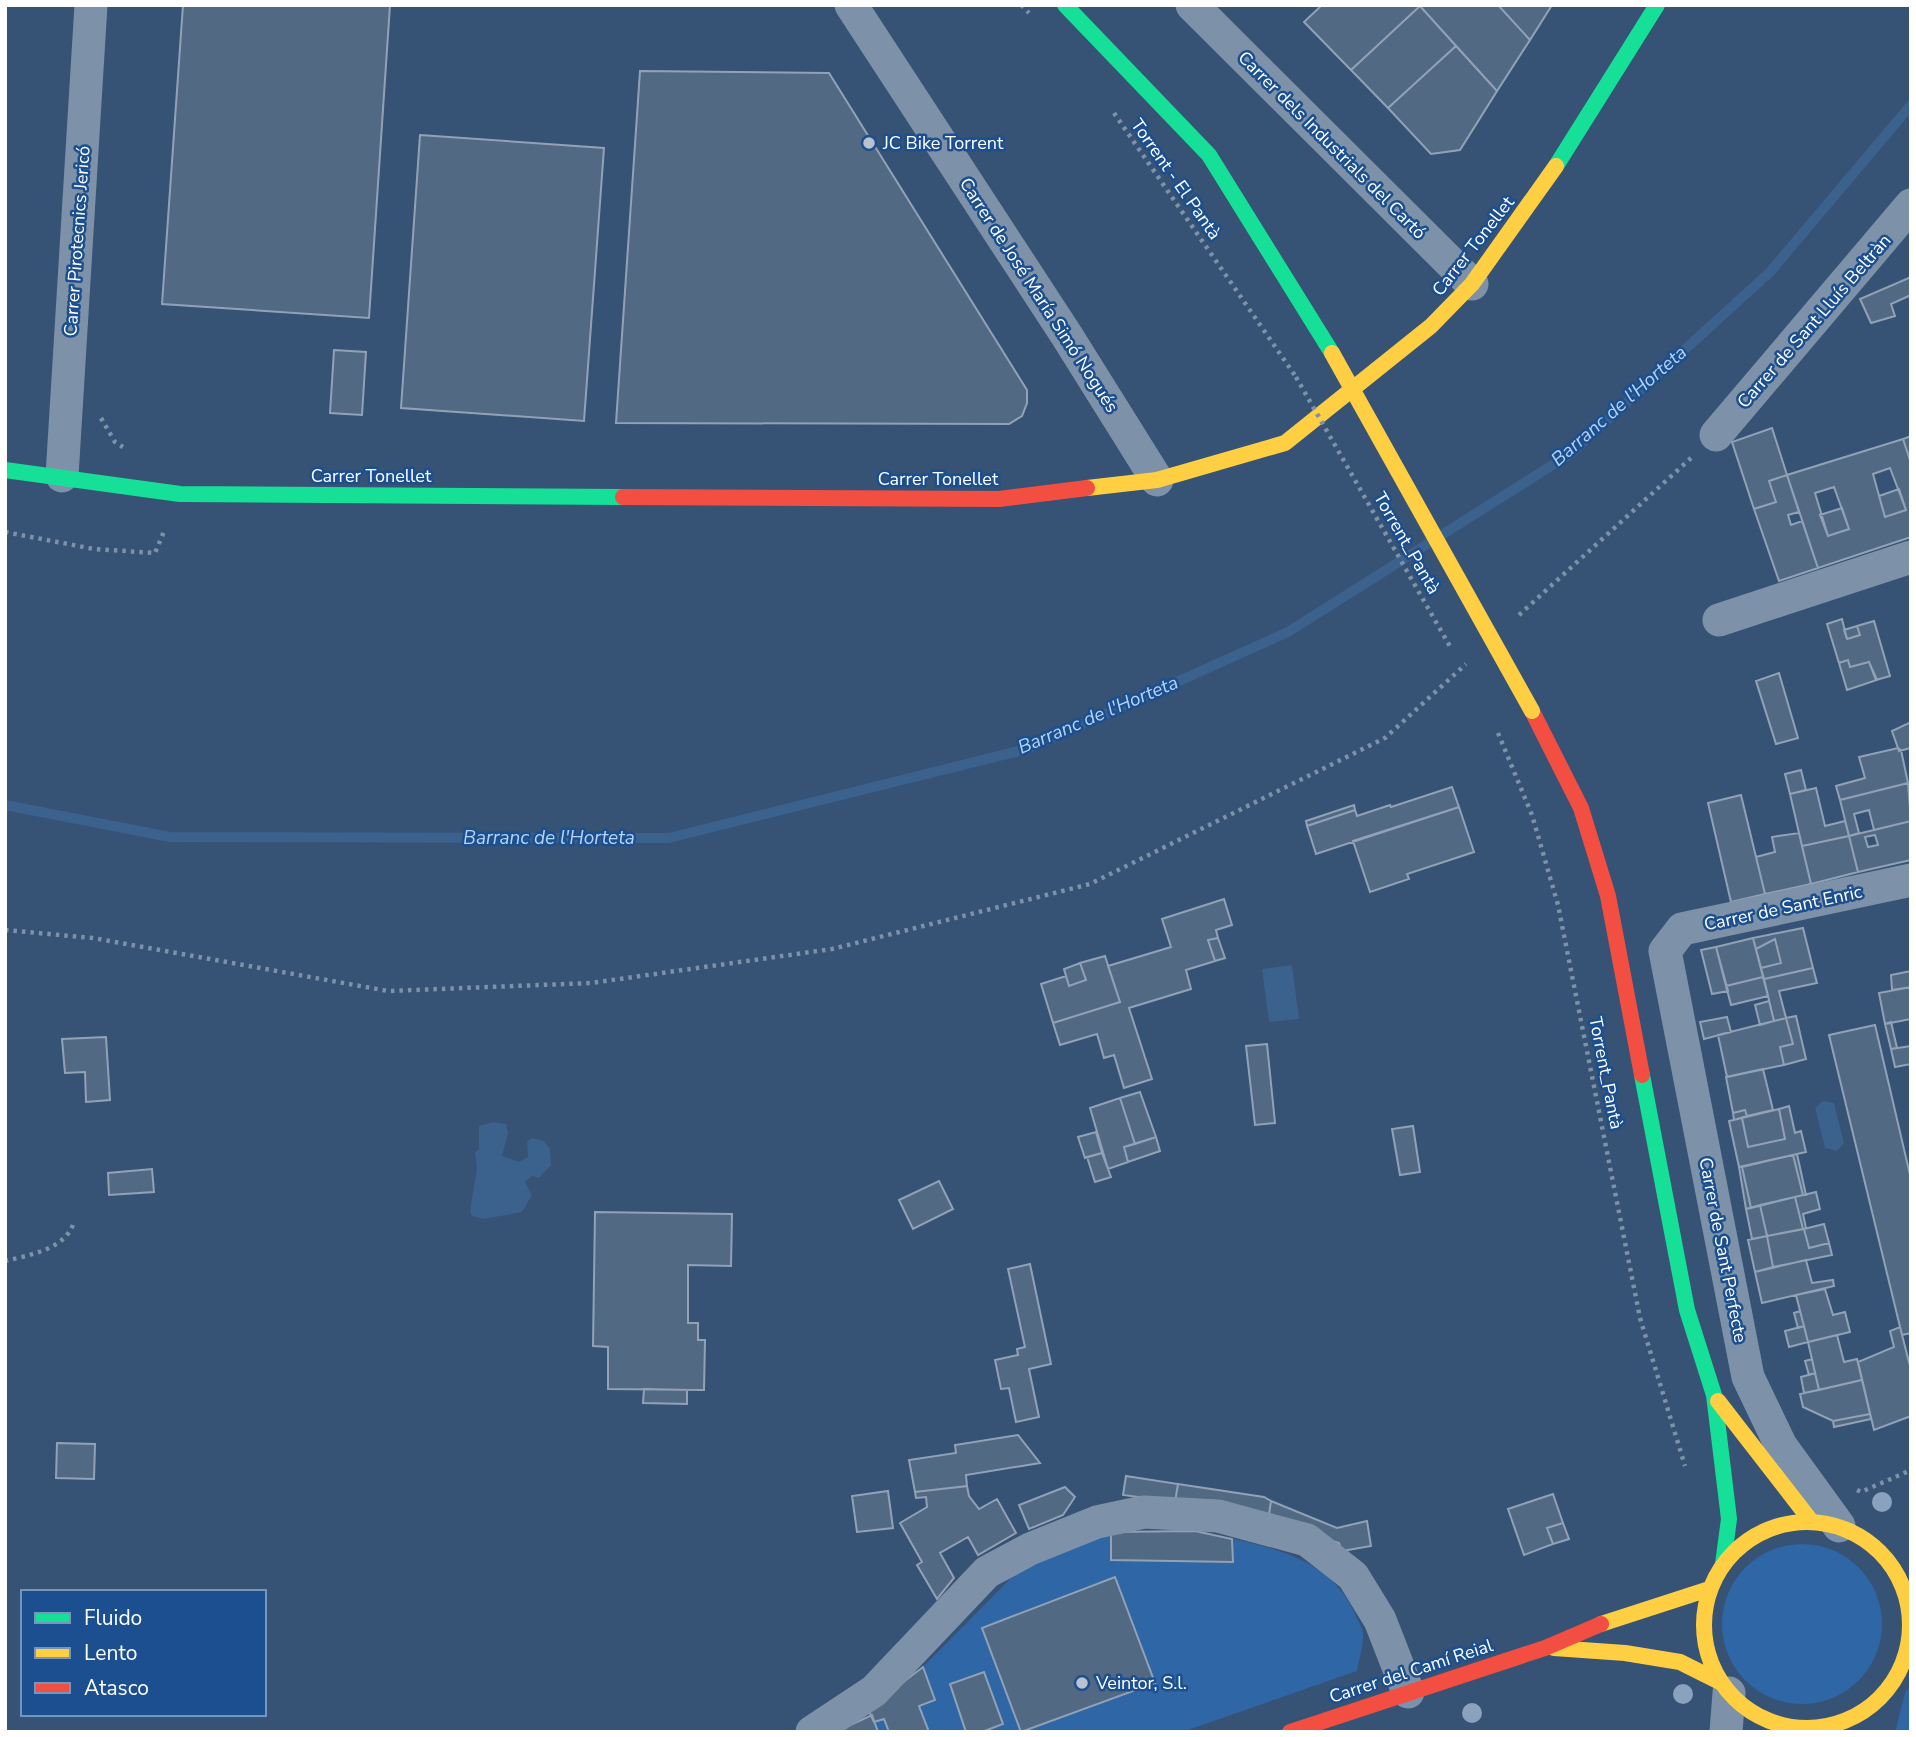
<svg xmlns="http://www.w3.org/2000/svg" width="1916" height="1737" viewBox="0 0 1916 1737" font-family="'Nunito Sans',sans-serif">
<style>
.green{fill:#2f66a5}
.water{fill:#3b618d}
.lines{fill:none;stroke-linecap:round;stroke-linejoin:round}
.stream{stroke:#3b618d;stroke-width:10}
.building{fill:#526984;stroke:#92a2b6;stroke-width:2;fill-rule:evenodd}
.path{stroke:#7d92a8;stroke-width:4.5;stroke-dasharray:3.5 5;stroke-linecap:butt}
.street{stroke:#7d92a8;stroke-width:33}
.fast{stroke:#16e098;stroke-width:16}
.slow{stroke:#ffcf43;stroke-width:16}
.jam{stroke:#f24e42;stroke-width:16}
.path-bridge{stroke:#7d92a8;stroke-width:4.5;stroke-dasharray:3.5 5;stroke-linecap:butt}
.slow-bridge{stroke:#ffcf43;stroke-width:16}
.tree{fill:#8aa2be}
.poi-dot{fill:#b9c2ce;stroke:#1b4f8f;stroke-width:2.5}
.labels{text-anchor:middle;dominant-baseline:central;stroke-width:5;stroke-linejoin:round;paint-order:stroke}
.poi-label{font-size:18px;fill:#fff;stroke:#1b4f8f;text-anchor:start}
.street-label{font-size:18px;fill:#fff;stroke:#1b4f8f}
.water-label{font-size:19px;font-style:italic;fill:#b5d3f5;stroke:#1b4f8f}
</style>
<rect width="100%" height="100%" fill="#365274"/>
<path class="green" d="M 1195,1531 C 1252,1543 1329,1552 1355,1614 C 1357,1619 1362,1627 1363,1633 C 1364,1644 1359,1659 1357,1671 L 1182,1732 L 835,1732 L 871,1715 L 868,1709 L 923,1667 L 1015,1574 L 1103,1533 Z
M1722 1624a80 80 0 1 1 160 0a80 80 0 1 1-160 0Z
M 1911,1685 L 1911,1732 L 1895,1732 L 1905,1693 Z"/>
<path class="water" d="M 1292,965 L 1299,1019 L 1269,1022 L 1262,969 Z
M 1823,1101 L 1834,1103 L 1844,1143 L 1837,1151 L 1825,1148 L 1815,1108 Z
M 493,1122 L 506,1124 L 508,1133 L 502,1156 L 519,1162 L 528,1157 L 527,1142 L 532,1138 L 544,1141 L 550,1149 L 551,1165 L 539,1178 L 532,1176 L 525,1182 L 532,1195 L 522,1212 L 484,1219 L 472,1216 L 470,1211 L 477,1168 L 475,1153 L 479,1149 L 479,1126 Z"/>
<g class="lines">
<path class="stream" d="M 5,805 L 170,837 L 669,838 L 1027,749 L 1288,632 L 1570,454 L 1770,272 L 1911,105"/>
</g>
<path class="building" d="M 183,5 L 390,5 L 369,318 L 162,304 Z
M 1322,5 L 1419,5 L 1420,6 L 1351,70 L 1304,22 Z
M 1419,5 L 1498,5 L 1530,40 L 1497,91 Z
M 1498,5 L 1552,5 L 1530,40 Z
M 1420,6 L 1456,46 L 1388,108 L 1351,70 Z
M 1456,46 L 1497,91 L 1460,150 L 1431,154 L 1388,108 Z
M 640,71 L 829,73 L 1027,390 L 1027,403 L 1022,416 L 1009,424 L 616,423 Z
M 420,135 L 604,148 L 584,421 L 401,408 Z
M 1911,277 L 1911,295 L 1891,304 L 1895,316 L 1871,323 L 1860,299 Z
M 334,350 L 366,352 L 362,415 L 330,413 Z
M 1772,428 L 1787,475 L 1769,481 L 1776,502 L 1754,509 L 1732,442 Z
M 1911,436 L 1911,463 L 1903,439 Z
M 1903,439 L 1911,463 L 1911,537 L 1818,568 L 1787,475 ZM 1890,468 L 1906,510 L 1885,517 L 1873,474 ZM 1834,487 L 1849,529 L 1828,536 L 1815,493 Z
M 1787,475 L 1799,512 L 1788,515 L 1791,525 L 1802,521 L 1818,568 L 1779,581 L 1754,509 L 1776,502 L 1769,481 Z
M 1899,489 L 1906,510 L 1885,517 L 1879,496 Z
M 1842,508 L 1849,529 L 1828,536 L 1820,515 Z
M 1842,619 L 1847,639 L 1860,635 L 1857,626 L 1874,621 L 1890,676 L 1876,680 L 1869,662 L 1850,667 L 1848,660 L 1839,663 L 1827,624 Z
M 1857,626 L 1860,635 L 1847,639 L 1844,630 Z
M 1848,660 L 1850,667 L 1869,662 L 1877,680 L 1847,690 L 1839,663 Z
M 1779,673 L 1798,738 L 1776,744 L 1756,681 Z
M 1911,722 L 1911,748 L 1899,751 L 1892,731 Z
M 1898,748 L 1901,750 L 1908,783 L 1840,800 L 1836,786 L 1865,778 L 1859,757 Z
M 1801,770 L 1806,790 L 1790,794 L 1785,774 Z
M 1908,783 L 1911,821 L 1874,830 L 1869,810 L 1854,814 L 1859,833 L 1849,836 L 1840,800 Z
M 1452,787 L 1459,807 L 1316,854 L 1307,826 L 1355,810 L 1357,816 L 1390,805 L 1391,807 Z
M 1816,788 L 1825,826 L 1845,821 L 1849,836 L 1802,846 L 1790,794 Z
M 1741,795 L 1765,894 L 1731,902 L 1708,803 Z
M 1354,805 L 1355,810 L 1307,826 L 1306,821 Z
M 1459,807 L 1474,852 L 1407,874 L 1409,879 L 1370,892 L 1353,841 Z
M 1911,821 L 1911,860 L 1858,872 L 1849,836 ZM 1875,835 L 1878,845 L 1868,847 L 1865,837 Z
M 1799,833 L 1811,884 L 1765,894 L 1756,857 L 1775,852 L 1772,837 Z
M 1849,836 L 1858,872 L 1811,884 L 1802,846 Z
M 1224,899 L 1232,925 L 1216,930 L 1218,938 L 1208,940 L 1215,961 L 1186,970 L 1191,989 L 1129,1008 L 1152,1079 L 1124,1088 L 1114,1055 L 1104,1058 L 1097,1034 L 1060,1045 L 1053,1023 L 1120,1002 L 1108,966 L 1171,947 L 1162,919 Z
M 1803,928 L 1813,968 L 1764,979 L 1761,968 L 1781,963 L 1775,939 L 1756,949 L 1753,938 Z
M 1218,938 L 1225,958 L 1215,961 L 1208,940 Z
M 1753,938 L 1763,977 L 1726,986 L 1716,947 Z
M 1775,939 L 1781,963 L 1761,968 L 1756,949 Z
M 1716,947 L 1728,991 L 1712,994 L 1701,950 Z
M 1105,956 L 1120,1002 L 1053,1023 L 1041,984 L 1066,976 L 1069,986 L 1086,980 L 1080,963 Z
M 1080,963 L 1086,980 L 1069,986 L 1064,969 Z
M 1813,968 L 1817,983 L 1779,991 L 1786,1018 L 1774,1021 L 1764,979 Z
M 1911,971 L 1911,987 L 1892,990 L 1891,975 Z
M 1763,977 L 1768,996 L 1731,1005 L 1726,986 Z
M 1911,987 L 1911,1019 L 1885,1024 L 1879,993 Z
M 1769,1001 L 1774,1021 L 1760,1025 L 1755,1005 Z
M 1796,1016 L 1806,1059 L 1784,1065 L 1780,1047 L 1793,1044 L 1786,1018 Z
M 1727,1017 L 1731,1032 L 1704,1039 L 1700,1022 Z
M 1786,1018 L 1793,1044 L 1780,1047 L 1784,1065 L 1727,1077 L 1718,1035 Z
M 1891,1022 L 1897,1048 L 1891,1049 L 1885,1024 Z
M 1875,1025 L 1911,1179 L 1911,1333 L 1902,1335 L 1829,1035 Z
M 106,1037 L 110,1100 L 86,1102 L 85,1072 L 65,1073 L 62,1039 Z
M 1267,1044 L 1275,1123 L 1255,1125 L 1246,1046 Z
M 1911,1046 L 1911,1064 L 1895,1067 L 1891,1049 Z
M 1763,1069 L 1773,1110 L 1747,1116 L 1745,1110 L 1733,1113 L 1726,1077 Z
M 1140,1092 L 1156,1137 L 1135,1144 L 1120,1098 Z
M 1120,1098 L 1135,1144 L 1124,1147 L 1128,1162 L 1108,1169 L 1090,1108 Z
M 1789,1106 L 1795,1133 L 1801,1131 L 1806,1152 L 1739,1167 L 1729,1121 L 1742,1118 L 1748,1147 L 1785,1139 L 1779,1109 Z
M 1779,1109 L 1785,1139 L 1748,1147 L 1742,1118 Z
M 1745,1110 L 1747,1116 L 1734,1120 L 1733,1113 Z
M 1413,1126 L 1420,1172 L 1400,1175 L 1392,1129 Z
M 1096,1132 L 1102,1153 L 1085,1158 L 1078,1137 Z
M 1156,1137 L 1160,1151 L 1128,1162 L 1124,1147 Z
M 1102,1153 L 1111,1177 L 1095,1182 L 1087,1157 Z
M 1797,1154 L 1806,1195 L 1803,1195 L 1793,1155 Z
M 1793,1155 L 1803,1195 L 1751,1208 L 1742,1167 Z
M 1739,1167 L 1742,1167 L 1751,1208 L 1746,1209 Z
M 152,1169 L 154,1192 L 109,1195 L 108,1173 Z
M 939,1181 L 953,1209 L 913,1229 L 899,1200 Z
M 1816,1192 L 1820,1209 L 1803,1214 L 1806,1228 L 1803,1229 L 1795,1197 Z
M 1795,1197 L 1803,1229 L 1767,1236 L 1760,1205 Z
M 1760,1205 L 1767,1236 L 1752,1239 L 1746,1209 Z
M 595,1212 L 732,1214 L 731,1266 L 688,1265 L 688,1323 L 698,1323 L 698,1340 L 705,1340 L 704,1390 L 608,1389 L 608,1347 L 593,1346 Z
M 1824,1224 L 1829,1243 L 1809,1248 L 1804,1229 Z
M 1804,1229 L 1809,1248 L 1829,1243 L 1832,1255 L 1773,1267 L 1767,1236 Z
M 1767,1236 L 1773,1267 L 1755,1272 L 1748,1240 Z
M 1806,1260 L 1812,1283 L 1833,1280 L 1834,1286 L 1762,1303 L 1755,1272 Z
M 1030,1264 L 1051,1364 L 1029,1369 L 1039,1417 L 1016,1422 L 1009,1388 L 1001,1389 L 995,1360 L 1018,1355 L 1017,1349 L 1025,1347 L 1008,1269 Z
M 1825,1289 L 1833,1315 L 1845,1312 L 1850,1332 L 1808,1342 L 1796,1295 Z
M 1800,1311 L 1804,1326 L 1798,1328 L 1794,1313 Z
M 1804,1326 L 1808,1342 L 1789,1347 L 1785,1331 Z
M 1900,1327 L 1911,1370 L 1911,1416 L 1874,1430 L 1858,1362 L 1894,1347 L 1890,1331 Z
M 1837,1335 L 1844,1362 L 1857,1359 L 1862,1380 L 1819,1390 L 1808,1342 Z
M 1812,1359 L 1815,1373 L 1809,1375 L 1805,1361 Z
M 1815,1373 L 1819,1390 L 1804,1393 L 1801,1377 Z
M 1862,1380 L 1870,1414 L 1833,1421 L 1803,1407 L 1800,1394 Z
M 644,1389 L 687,1390 L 687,1404 L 643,1403 Z
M 1870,1414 L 1871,1419 L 1834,1427 L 1833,1421 Z
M 1018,1435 L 1040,1463 L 966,1475 L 967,1486 L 915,1492 L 909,1460 L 956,1453 L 955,1445 Z
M 57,1443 L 95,1444 L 94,1479 L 56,1478 Z
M 1126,1476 L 1178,1484 L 1175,1502 L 1123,1495 Z
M 1178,1484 L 1264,1497 L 1271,1501 L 1268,1521 L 1175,1502 Z
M 967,1486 L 969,1496 L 979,1509 L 997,1499 L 1016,1533 L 978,1555 L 968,1537 L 940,1553 L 954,1578 L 937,1599 L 917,1565 L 922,1562 L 900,1523 L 927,1507 L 926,1497 L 916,1498 L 915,1492 Z
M 1065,1487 L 1075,1497 L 1063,1515 L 1029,1529 L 1019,1505 Z
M 888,1491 L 893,1528 L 857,1532 L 852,1496 Z
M 1553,1494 L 1563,1523 L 1547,1528 L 1553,1544 L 1524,1555 L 1508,1509 Z
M 1271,1501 L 1337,1528 L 1367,1521 L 1371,1546 L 1342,1551 L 1339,1543 L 1268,1521 Z
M 1563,1523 L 1569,1539 L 1553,1544 L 1547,1528 Z
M 1195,1531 L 1232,1539 L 1233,1562 L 1111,1560 L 1111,1532 Z
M 1115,1577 L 1155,1683 L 1021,1732 L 982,1628 Z
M 923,1667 L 935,1700 L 919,1706 L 929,1732 L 889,1732 L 884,1719 L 874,1722 L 868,1709 Z
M 984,1672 L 1003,1724 L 982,1732 L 966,1732 L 950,1684 Z
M 872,1715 L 878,1732 L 835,1732 Z"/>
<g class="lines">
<path class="path" d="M 1021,5 L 1029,13
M 1114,113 L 1296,377
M 101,418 L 115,442 L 123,447
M 5,532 L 94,549 L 155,553 L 165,529
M 1519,615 L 1691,458
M 1498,733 L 1532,815 L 1558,905 L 1640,1318 L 1685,1466
M 5,930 L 93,938 L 388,991 L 591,983 L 832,949 L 1090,884 L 1385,738 L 1466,664
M 5,1261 C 30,1255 66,1249 74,1222
M 1857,1490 L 1861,1492 L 1911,1470"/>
<path class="street" d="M 851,5 L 1067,336 L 1157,480
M 1192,5 L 1472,284
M 1716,435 L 1911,205
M 62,476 L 91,5
M 1719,620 L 1911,557
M 1839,1526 L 1781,1446 L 1748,1377 L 1665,951 L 1682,929 L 1911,880
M 812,1732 L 874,1691 L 987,1572 L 1030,1549 L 1097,1522 L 1144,1512 L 1218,1516 L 1307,1540 L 1353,1576 L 1380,1620 L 1408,1692
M 1726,1732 L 1729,1693"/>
<path class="fast" d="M 1065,5 L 1209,155 L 1332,353
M 1556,166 L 1657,5
M 5,470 L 180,494 L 623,497
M 1642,1075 L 1687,1310 L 1714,1395 L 1729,1519 L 1723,1564"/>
<path class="slow" d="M 1087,488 L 1157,480 L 1285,443 L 1431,326 L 1472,284 L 1556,166
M 1718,1401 L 1811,1521
M1704 1625a103 103 0 1 1 206 0a103 103 0 1 1-206 0Z
M 1601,1624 L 1709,1589
M 1554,1648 L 1625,1653 L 1680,1662 L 1720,1682"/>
<path class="jam" d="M 623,497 L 999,499 L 1087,488
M 1532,711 L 1581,808 L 1608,896 L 1642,1075
M 1290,1732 L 1545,1648 L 1601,1624"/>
<path class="path-bridge" d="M 1296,377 L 1452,650"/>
<path class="slow-bridge" d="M 1332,353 L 1532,711"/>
</g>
<g class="tree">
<circle cx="1882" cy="1502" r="10"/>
<circle cx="1683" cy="1694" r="10"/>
<circle cx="1472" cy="1713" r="10"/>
</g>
<g class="poi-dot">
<circle cx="869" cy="143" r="7"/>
<circle cx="1082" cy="1683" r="7"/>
</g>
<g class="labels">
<g class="poi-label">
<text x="883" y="143">JC Bike Torrent</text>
<text x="1096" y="1683">Veintor, S.l.</text>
</g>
<g class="street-label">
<text transform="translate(1332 145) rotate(45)">Carrer dels Industrials del Cartó</text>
<text transform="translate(1176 179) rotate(55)">Torrent - El Pantà</text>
<text transform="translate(77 241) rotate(-86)">Carrer Pirotecnics Jericó</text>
<text transform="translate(1473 246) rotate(-52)">Carrer Tonellet</text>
<text transform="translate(1039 295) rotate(57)">Carrer de José María Simó Nogués</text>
<text transform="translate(1814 321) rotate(-49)">Carrer de Sant Lluís Beltràn</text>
<text x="371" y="476">Carrer Tonellet</text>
<text x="938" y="479">Carrer Tonellet</text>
<text transform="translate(1407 543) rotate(60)">Torrent_Pantà</text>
<text transform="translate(1783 908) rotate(-12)">Carrer de Sant Enric</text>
<text transform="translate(1606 1073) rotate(79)">Torrent_Pantà</text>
<text transform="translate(1723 1250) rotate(79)">Carrer de Sant Perfecte</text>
<text transform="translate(1411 1671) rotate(-18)">Carrer del Camí Reial</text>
</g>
<g class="water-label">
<text transform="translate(1619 406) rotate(-41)">Barranc de l'Horteta</text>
<text transform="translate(1098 715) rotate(-23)">Barranc de l'Horteta</text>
<text x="549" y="838">Barranc de l'Horteta</text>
</g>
</g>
<rect width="1916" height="1737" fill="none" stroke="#ffffff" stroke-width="14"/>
<rect x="21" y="1590" width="245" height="126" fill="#1b4f8f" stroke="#7695bc" stroke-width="2"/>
<rect x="35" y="1613" width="35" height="10" fill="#16e098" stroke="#7695bc" stroke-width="2"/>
<text x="84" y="1625" font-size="21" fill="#ffffff">Fluido</text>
<rect x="35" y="1648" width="35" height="10" fill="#ffcf43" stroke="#7695bc" stroke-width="2"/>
<text x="84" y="1660" font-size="21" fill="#ffffff">Lento</text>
<rect x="35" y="1683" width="35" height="10" fill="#f24e42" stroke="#7695bc" stroke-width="2"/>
<text x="84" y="1695" font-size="21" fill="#ffffff">Atasco</text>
</svg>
